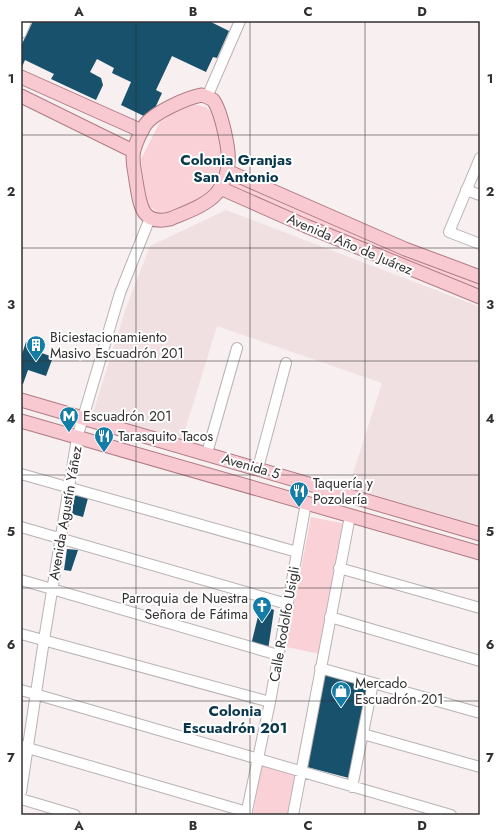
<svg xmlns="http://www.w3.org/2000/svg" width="501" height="836" viewBox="0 0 501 836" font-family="Jost,sans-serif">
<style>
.built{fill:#f0e0e2}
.green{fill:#fad1d7}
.building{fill:#18516b}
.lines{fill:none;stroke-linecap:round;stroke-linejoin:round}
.minor-casing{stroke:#b9b2b3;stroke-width:12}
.major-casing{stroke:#b07c85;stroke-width:15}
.minor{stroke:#fff;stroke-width:10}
.major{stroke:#f8c9d1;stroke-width:13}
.grid{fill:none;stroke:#333030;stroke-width:1;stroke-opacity:0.55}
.labels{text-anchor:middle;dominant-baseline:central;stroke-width:4;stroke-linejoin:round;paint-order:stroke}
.street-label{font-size:14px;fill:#333030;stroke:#fff}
.poi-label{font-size:14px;fill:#333030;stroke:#fff;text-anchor:start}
.neighbourhood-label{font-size:15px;font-weight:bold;fill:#09384d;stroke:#fff}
.neatline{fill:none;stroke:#333030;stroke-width:1.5}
.grid-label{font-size:13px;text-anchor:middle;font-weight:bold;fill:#333030}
</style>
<rect width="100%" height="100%" fill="#f7eff0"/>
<path class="built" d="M 226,210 L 480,307 L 480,528 L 348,489 L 382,383 L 217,326 L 182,440 L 93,413 L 126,308 L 150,246 Z"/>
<path class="green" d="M 192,104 L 206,107 L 216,117 L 224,160 L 207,195 L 170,212 L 159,213 L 149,206 L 146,199 L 141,159 L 160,122 L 182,107 Z
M 229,173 L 479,284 L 477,290 L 222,189 Z
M 311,517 L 346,524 L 321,654 L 286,647 Z
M 261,765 L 298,775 L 290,815 L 253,815 Z"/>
<path class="building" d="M 33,21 L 209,21 L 229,31 L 217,58 L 213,57 L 206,72 L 172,56 L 156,90 L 162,93 L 150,119 L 121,105 L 131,82 L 112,73 L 114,68 L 97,59 L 90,72 L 101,78 L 103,85 L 96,100 L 51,79 L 54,74 L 25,60 L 21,69 L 21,46 Z
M 26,342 L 38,347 L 36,351 L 53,357 L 46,376 L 28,370 L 23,384 L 21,384 L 21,357 Z
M 74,495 L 88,498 L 83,517 L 72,514 Z
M 67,549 L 78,550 L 71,571 L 64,570 Z
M 261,604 L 274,610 L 268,650 L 251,645 Z
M 324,672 L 368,685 L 349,778 L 307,767 Z"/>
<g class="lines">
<defs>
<path id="minor" d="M 21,33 L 26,21
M 207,97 L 240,21
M 480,158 L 449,232 L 480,244
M 466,190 L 480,195
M 207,453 L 237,348
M 258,468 L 286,363
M 21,474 L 297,552
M 21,527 L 287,604
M 339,568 L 480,608
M 21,580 L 278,655
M 330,617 L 480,661
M 21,634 L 270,702
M 320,668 L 480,713
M 21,690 L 451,815
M 363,734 L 480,767
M 21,746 L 247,812
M 352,787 L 373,683
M 21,792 L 44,640 L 77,438 L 120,293 L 150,218
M 21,799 L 75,815
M 246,815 L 270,702 L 306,503
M 293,815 L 350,516"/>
<path id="major" d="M 21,77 L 142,131
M 202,95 C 205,96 210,98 213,100 C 221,110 230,151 228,163 C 228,173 223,186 216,194 C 205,206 184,213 170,219 C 140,226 140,202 136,181 C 135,171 131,160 134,150 C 136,142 141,132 145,125 C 153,113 188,97 202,95 Z
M 21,96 L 133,151
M 227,171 L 405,249 L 480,277
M 220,188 L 306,226 L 480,297
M 21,400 L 480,534
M 21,421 L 480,553"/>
</defs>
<use href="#minor" class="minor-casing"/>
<use href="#major" class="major-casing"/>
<use href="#minor" class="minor"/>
<use href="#major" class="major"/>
</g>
<path class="grid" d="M 136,21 L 136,815M 250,21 L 250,815M 365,21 L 365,815M 21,135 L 480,135M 21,248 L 480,248M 21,361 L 480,361M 21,475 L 480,475M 21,588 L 480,588M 21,701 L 480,701"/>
<defs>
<symbol id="building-pin" viewBox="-11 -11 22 30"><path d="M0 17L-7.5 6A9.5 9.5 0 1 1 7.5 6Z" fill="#147da7" stroke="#fff"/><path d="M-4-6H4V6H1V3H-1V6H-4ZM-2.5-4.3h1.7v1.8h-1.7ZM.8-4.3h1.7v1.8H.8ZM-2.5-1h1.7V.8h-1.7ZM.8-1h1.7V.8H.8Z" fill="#fff"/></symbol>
<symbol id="metro-pin" viewBox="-11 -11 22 30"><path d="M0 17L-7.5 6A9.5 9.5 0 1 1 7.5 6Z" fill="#147da7" stroke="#fff"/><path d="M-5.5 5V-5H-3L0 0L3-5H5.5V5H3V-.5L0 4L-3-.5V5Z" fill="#fff"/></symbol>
<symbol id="restaurant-pin" viewBox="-11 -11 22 30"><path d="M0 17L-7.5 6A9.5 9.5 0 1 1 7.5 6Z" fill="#147da7" stroke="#fff"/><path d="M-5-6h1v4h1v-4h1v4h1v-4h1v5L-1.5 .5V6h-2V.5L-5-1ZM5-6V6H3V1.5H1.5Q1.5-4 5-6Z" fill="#fff"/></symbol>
<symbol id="church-pin" viewBox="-11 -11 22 30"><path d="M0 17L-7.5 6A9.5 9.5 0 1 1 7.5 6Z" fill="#147da7" stroke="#fff"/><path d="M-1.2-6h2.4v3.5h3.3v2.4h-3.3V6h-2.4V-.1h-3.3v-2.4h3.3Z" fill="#fff"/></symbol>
<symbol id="shop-pin" viewBox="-11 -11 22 30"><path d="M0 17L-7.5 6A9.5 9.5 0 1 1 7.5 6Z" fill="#147da7" stroke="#fff"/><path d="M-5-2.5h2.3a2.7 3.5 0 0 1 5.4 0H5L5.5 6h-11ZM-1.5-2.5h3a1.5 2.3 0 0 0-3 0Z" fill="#fff"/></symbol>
</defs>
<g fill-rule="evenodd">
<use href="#building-pin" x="25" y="334" width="22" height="30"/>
<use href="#metro-pin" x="58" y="405" width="22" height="30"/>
<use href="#restaurant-pin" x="93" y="425" width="22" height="30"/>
<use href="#restaurant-pin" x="288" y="480" width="22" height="30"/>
<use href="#church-pin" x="251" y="595" width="22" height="30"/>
<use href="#shop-pin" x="330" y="680" width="22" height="30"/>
</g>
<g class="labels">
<g class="street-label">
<text transform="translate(350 244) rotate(23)">Avenida Año de Juárez</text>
<text transform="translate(251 466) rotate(16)">Avenida 5</text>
<text transform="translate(65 513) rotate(-80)">Avenida Agustín Yáñez</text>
<text transform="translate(284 624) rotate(-80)">Calle Rodolfo Usigli</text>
</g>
<g class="poi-label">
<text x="50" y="337">Biciestacionamiento<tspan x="50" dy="16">Masivo Escuadrón 201</tspan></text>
<text x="83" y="416">Escuadrón 201</text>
<text x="118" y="436">Tarasquito Tacos</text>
<text x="313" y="483">Taquería y<tspan x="313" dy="16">Pozolería</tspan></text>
<text x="248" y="598" text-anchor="end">Parroquia de Nuestra<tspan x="248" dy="16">Señora de Fátima</tspan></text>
<text x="355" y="683">Mercado<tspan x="355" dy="16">Escuadrón 201</tspan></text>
</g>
<g class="neighbourhood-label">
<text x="236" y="160">Colonia Granjas<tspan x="236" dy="17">San Antonio</tspan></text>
<text x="235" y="711">Colonia<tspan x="235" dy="17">Escuadrón 201</tspan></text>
</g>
</g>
<rect width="501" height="836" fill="none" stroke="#ffffff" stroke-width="44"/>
<rect x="22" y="22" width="457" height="792" class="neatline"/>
<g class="grid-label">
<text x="79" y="16">A</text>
<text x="193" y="16">B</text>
<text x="308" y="16">C</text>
<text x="422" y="16">D</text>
<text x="11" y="83">1</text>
<text x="490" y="83">1</text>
<text x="11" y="196">2</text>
<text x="490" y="196">2</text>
<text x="11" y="309">3</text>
<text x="490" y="309">3</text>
<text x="11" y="423">4</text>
<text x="490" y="423">4</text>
<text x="11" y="536">5</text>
<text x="490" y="536">5</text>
<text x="11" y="649">6</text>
<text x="490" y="649">6</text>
<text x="11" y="762">7</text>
<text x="490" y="762">7</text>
<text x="79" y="830">A</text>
<text x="193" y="830">B</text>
<text x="308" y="830">C</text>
<text x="422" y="830">D</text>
</g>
</svg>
